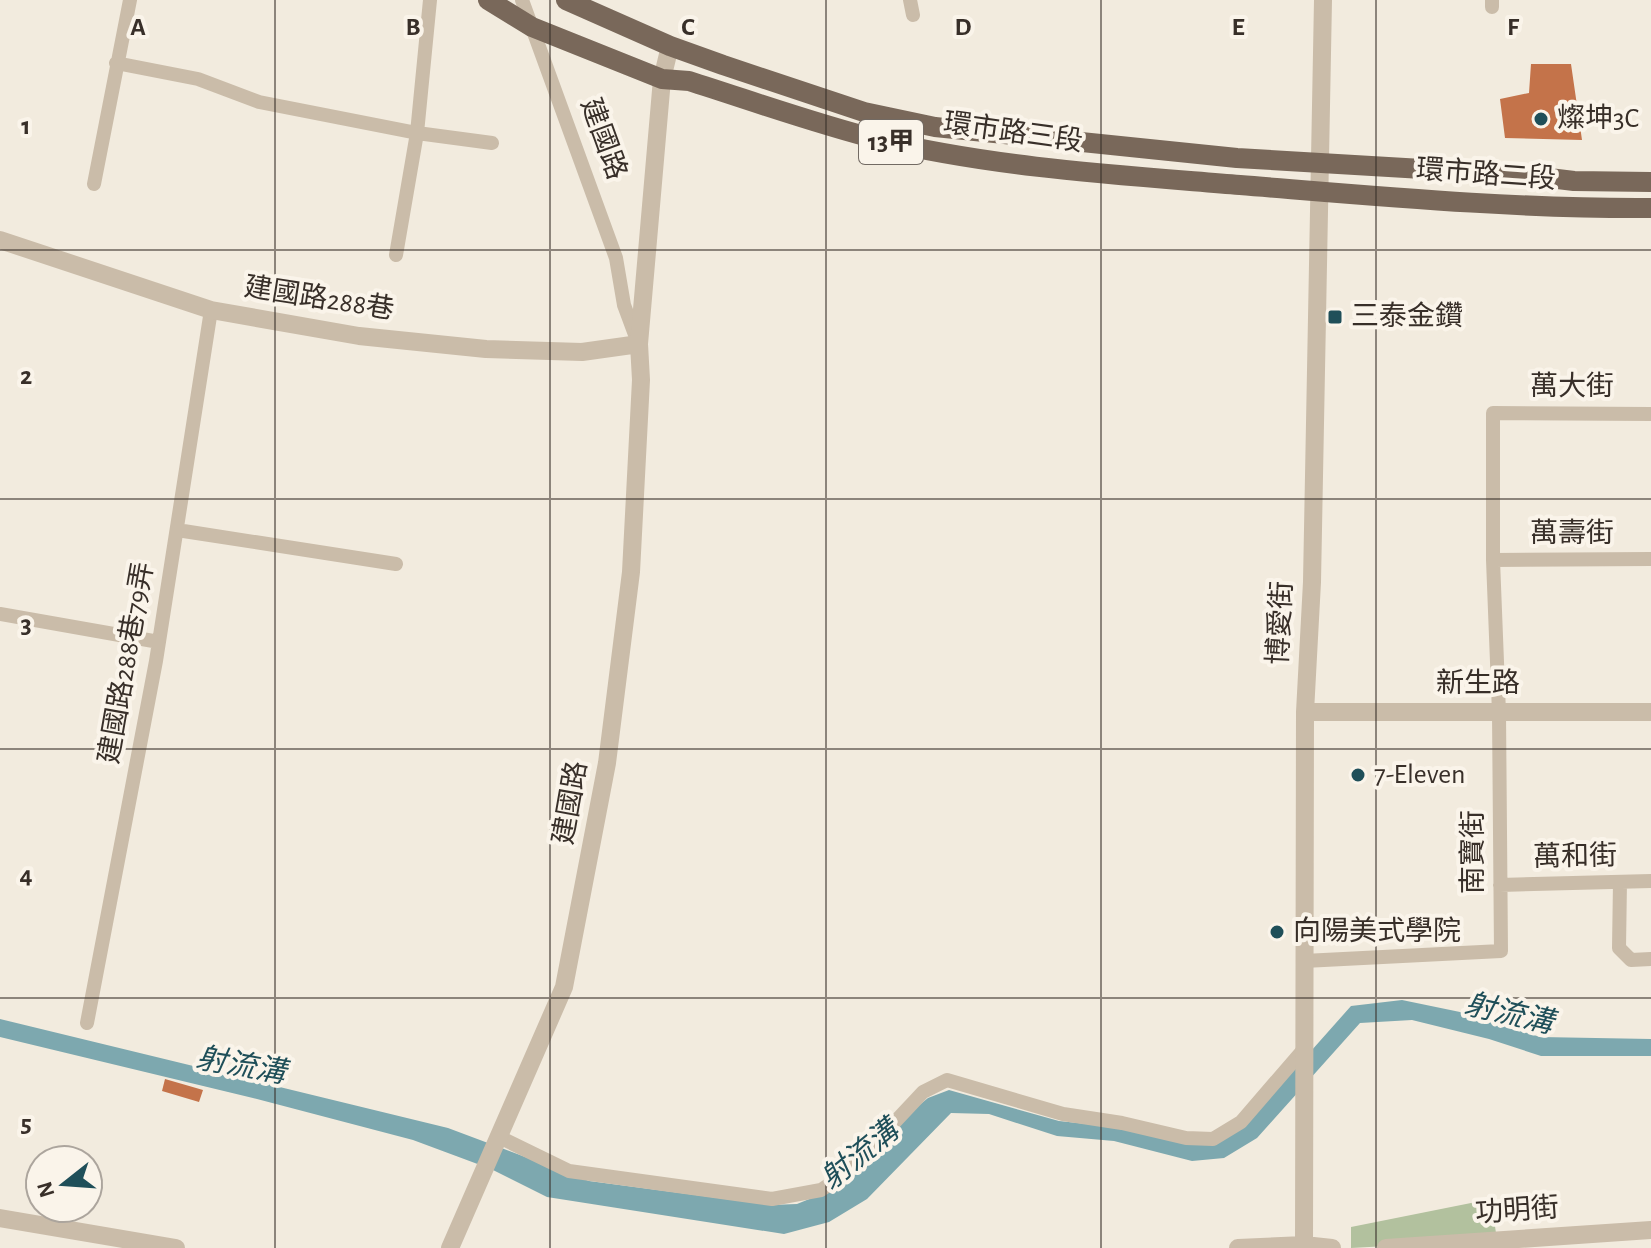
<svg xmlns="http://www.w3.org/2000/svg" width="1651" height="1248" viewBox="0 0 1651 1248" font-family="'Alegreya Sans','Noto Sans TC',sans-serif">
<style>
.green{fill:#b2c19e}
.water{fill:#7da8af}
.building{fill:#c4734a}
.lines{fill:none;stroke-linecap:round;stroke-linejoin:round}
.minor{stroke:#cabca9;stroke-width:14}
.tertiary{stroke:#cabca9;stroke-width:18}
.primary{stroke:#79685a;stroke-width:20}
.grid{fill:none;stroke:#382f29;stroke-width:2;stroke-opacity:0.55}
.poi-dot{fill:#1f4f59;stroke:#faf4ea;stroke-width:3}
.labels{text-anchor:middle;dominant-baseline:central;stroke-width:8;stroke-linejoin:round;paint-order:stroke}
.shield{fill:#faf4ea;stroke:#726a63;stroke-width:2}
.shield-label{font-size:26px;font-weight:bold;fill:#382f29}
.poi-label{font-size:28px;fill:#382f29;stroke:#faf4ea;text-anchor:start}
.street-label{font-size:28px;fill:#382f29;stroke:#faf4ea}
.water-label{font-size:30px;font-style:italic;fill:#1f4f59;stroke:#faf4ea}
.grid-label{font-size:26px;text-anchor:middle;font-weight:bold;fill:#382f29;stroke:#faf4ea;stroke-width:8;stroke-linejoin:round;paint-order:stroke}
</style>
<rect width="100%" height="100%" fill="#f2ebde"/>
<path class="green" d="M 1491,1199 L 1497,1240 L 1351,1248 L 1351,1227 Z"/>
<path class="water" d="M 1402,1000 L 1460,1012 L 1540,1037 L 1651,1039 L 1651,1056 L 1541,1056 L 1489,1039 L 1412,1020 L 1360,1023 L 1257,1138 L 1224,1158 L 1192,1161 L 1114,1141 L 1057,1136 L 989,1114 L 951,1113 L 867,1199 L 829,1222 L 784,1234 L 547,1197 L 491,1169 L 413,1140 L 257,1099 L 0,1037 L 0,1019 L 448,1128 L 589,1181 L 771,1205 L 797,1204 L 839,1187 L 901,1120 L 928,1098 L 949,1090 L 1059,1121 L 1124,1128 L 1185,1144 L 1248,1122 L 1351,1006 Z"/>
<path class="building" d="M 1531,64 L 1571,64 L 1582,140 L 1505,138 L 1500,99 L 1529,93 Z
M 165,1079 L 203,1090 L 199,1102 L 162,1091 Z"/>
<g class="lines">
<path class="minor" d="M 522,0 L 616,258 L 624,305 L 637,340
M 910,0 L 913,15
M 1492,0 L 1492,7
M 116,63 L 198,79 L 259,102 L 417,133 L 492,143
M 94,184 L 130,0
M 396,255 L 417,133 L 430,0
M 177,530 L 396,564
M 1493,560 L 1651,559
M 0,614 L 159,642
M 1620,882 L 1619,948 L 1631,960 L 1651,959
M 1500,885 L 1651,881
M 1304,961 L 1501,951 L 1499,713 L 1493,560 L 1493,413 L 1651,414
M 87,1023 L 156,661 L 211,310
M 499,1137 L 569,1171 L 772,1199 L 821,1190 L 848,1172 L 923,1092 L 947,1080 L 1063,1114 L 1122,1123 L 1186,1138 L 1213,1139 L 1241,1122 L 1304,1049"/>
<path class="tertiary" d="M 0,240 L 211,310 L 359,336 L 486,349 L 582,352 L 639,344
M 1305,712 L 1651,712
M 0,1218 L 176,1248
M 450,1248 L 564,987 L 607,763 L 631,572 L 641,380 L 639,344 L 662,79 L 670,46
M 1238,1248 L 1304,1245 L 1332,1248
M 1304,1248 L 1305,712 L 1312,582 L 1323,0
M 1386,1248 L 1651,1230"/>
<path class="primary" d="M 488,0 L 532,27 L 662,79 L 689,81 C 752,101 816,124 880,140 C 998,168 1120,175 1240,185 C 1377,196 1514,209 1651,208
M 566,0 L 670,46 L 723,65 L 864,112 L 935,127 L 1237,158 L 1524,175 L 1574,181 L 1651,182"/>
</g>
<path class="grid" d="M 275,0 L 275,1248M 550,0 L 550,1248M 826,0 L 826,1248M 1101,0 L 1101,1248M 1376,0 L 1376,1248M 0,250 L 1651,250M 0,499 L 1651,499M 0,749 L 1651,749M 0,998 L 1651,998"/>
<g class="poi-dot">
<circle cx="1541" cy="119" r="8"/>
<rect x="1327" y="309" width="16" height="16" rx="4"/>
<circle cx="1358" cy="775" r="8"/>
<circle cx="1277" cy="932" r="8"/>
</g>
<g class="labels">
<rect class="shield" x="859" y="120" width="64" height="44" rx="6"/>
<g class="shield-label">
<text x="891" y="142">13甲</text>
</g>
<g class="poi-label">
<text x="1557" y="119">燦坤3C</text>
<text x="1351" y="317">三泰金鑽</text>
<text x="1374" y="775">7-Eleven</text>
<text x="1293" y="932">向陽美式學院</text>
</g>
<g class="street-label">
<text transform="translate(1013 133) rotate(8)">環市路三段</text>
<text transform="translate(603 139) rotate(70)">建國路</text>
<text transform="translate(1486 175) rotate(4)">環市路二段</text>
<text transform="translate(319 299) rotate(9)">建國路288巷</text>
<text x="1572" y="387">萬大街</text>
<text x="1572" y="534">萬壽街</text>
<text transform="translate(1281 623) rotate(-87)">博愛街</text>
<text transform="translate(127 663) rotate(-80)">建國路288巷79弄</text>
<text x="1478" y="684">新生路</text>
<text transform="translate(571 803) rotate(-80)">建國路</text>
<text transform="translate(1474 852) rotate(-90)">南寶街</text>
<text transform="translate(1575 857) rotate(-1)">萬和街</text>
<text transform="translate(1517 1211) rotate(-4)">功明街</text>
</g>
<g class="water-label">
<text transform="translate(1509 1014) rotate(13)">射流溝</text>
<text transform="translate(241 1066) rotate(10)">射流溝</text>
<text transform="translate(860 1155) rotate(-39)">射流溝</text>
</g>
</g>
<g class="grid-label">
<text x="138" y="35">A</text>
<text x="413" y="35">B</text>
<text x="688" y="35">C</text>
<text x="963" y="35">D</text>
<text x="1238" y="35">E</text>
<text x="1513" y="35">F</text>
<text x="26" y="134">1</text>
<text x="26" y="384">2</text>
<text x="26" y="633">3</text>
<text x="26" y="883">4</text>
<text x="26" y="1132">5</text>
</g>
<g transform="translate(64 1184) rotate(253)"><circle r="38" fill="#faf4ea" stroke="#aca59d" stroke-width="2"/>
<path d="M0-6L14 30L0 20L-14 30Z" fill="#1f4f59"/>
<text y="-12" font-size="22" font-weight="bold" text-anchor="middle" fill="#382f29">N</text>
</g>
</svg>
